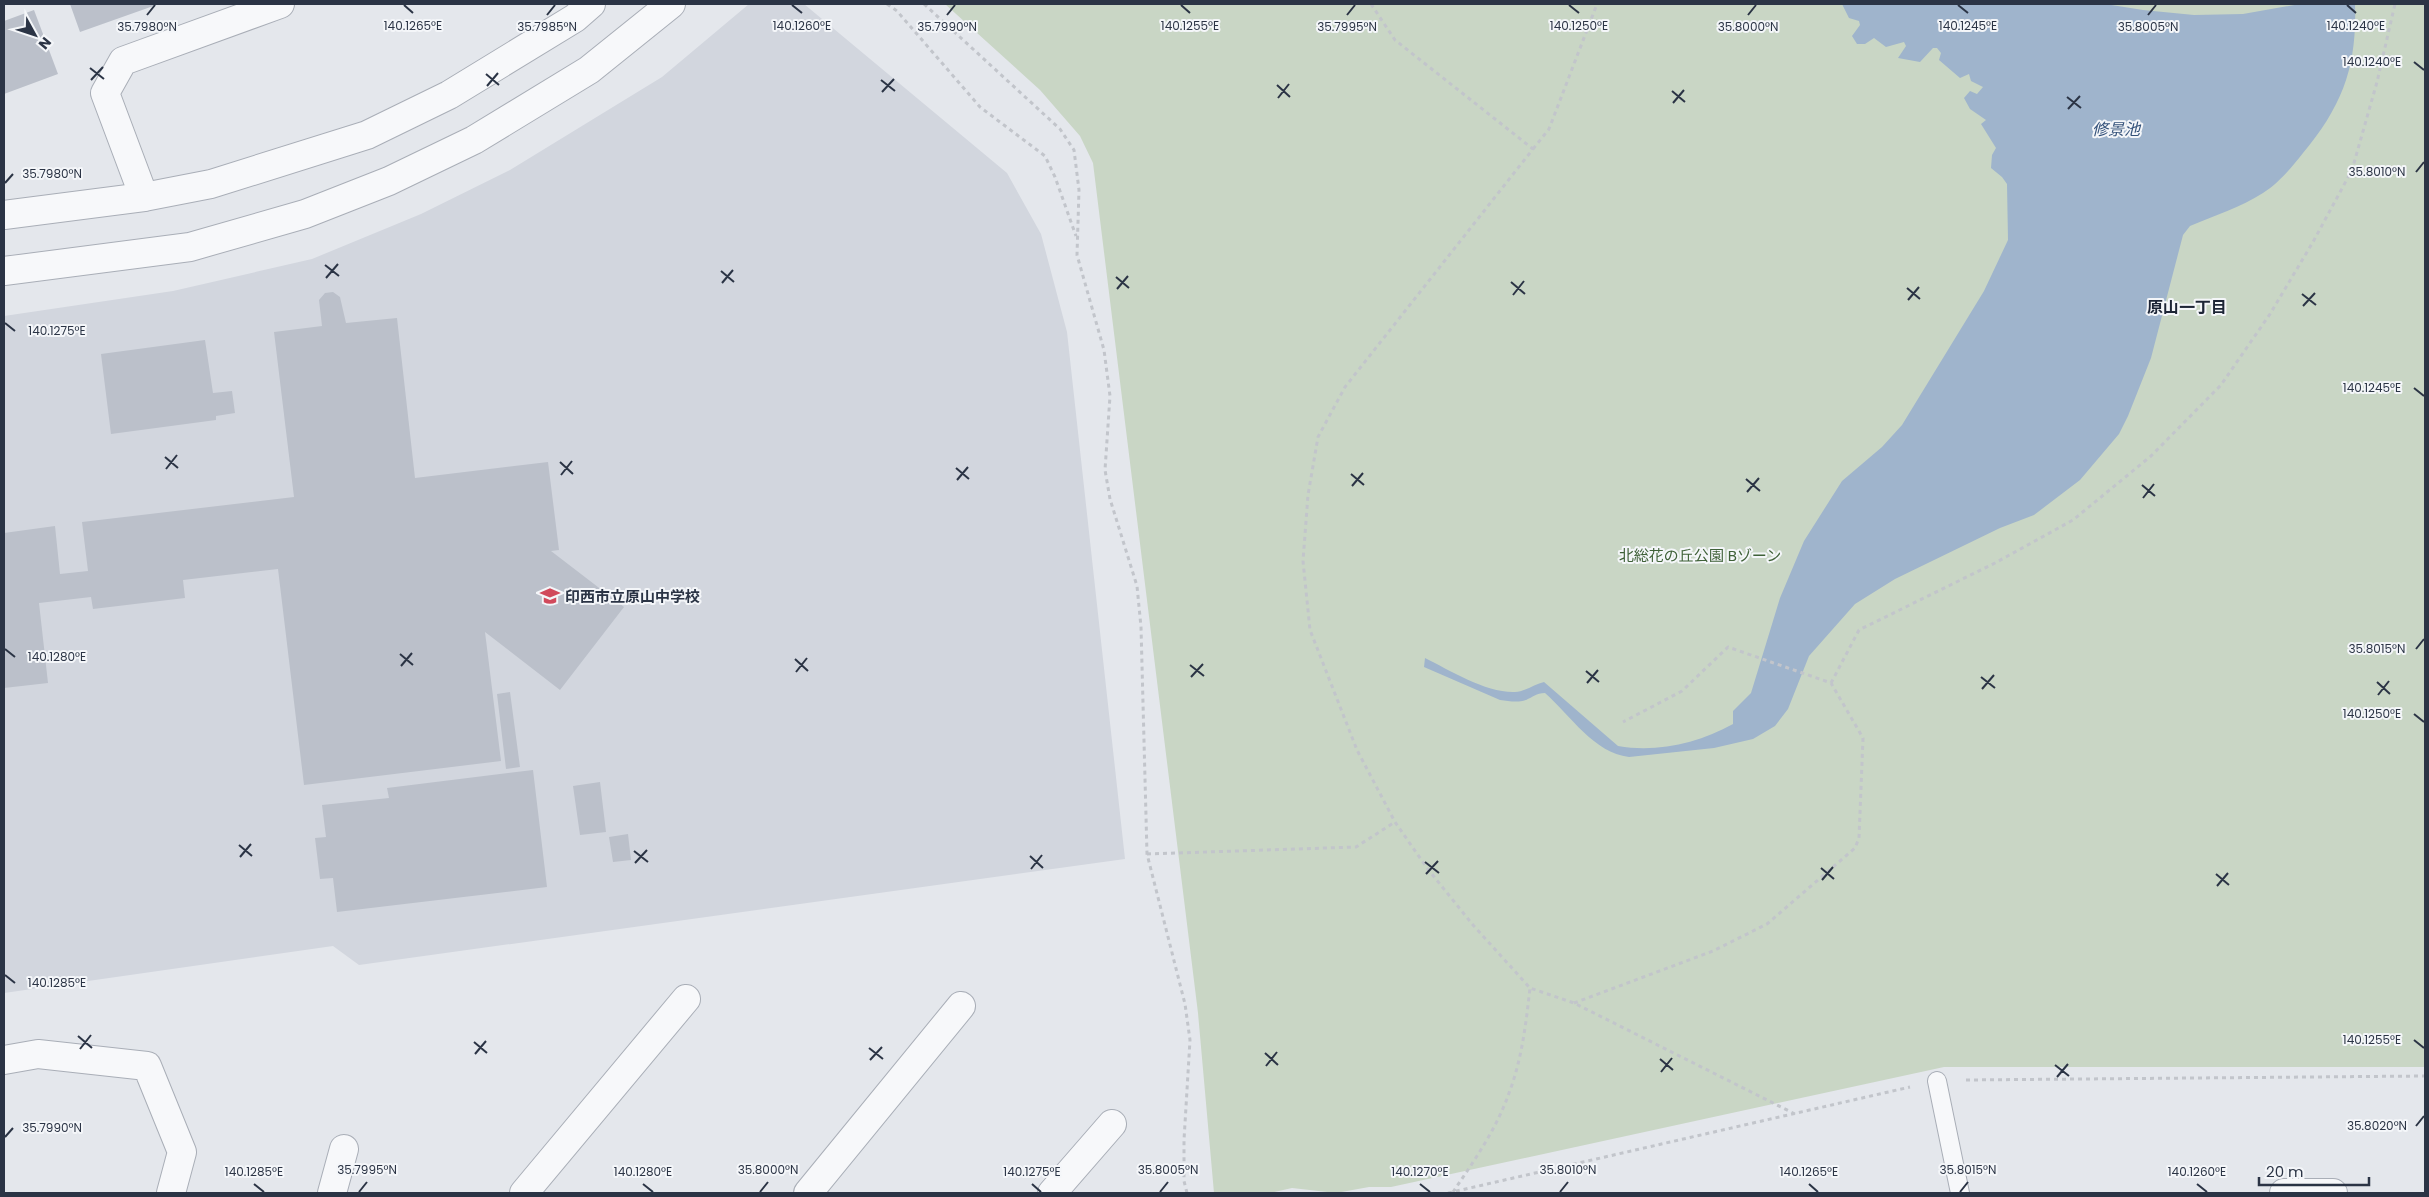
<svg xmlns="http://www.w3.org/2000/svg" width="2429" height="1197" viewBox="0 0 2429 1197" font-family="Poppins,'Noto Sans JP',sans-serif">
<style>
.built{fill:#d2d6de}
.green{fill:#c9d6c5}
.water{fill:#9fb4cc}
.building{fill:#bbc0ca}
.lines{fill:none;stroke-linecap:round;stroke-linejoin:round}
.service-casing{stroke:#a9aeb7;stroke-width:20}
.minor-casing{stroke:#a9aeb7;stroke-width:30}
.tertiary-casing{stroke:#a9aeb7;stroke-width:30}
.path{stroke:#c2c5cb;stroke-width:3;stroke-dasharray:4 4;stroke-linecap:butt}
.service{stroke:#f7f8fa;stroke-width:18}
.minor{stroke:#f7f8fa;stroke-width:28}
.tertiary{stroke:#f7f8fa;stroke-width:28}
.ticks{fill:none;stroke:#2b3445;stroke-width:2}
.labels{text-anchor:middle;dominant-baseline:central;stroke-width:4;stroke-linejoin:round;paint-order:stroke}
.park-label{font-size:15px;fill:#3f6138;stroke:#f4f6f9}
.poi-label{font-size:15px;font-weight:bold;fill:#2b3445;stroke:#f4f6f9;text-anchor:start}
.water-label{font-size:16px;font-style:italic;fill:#34527a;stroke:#f4f6f9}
.neighbourhood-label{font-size:16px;font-weight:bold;fill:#1d2536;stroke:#f4f6f9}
.ticks-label{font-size:12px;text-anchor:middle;fill:#2b3445;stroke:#f4f6f9;stroke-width:4;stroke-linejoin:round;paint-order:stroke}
</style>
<rect width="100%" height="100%" fill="#e4e7ec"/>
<path class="built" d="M 749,4 L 804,4 L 1007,173 L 1041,234 L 1067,332 L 1125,859 L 359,965 L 333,946 L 4,993 L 4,316 L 173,291 L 312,259 L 421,214 L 510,170 L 662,77 Z"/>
<path class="green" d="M 945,4 L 2425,4 L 2425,1067 L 1944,1067 L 1391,1187 L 1369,1187 L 1336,1193 L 1292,1188 L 1270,1193 L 1214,1193 L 1198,1013 L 1093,163 L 1080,136 L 1040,90 Z"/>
<path class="water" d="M 1842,4 L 2105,4 L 2143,10 L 2194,15 L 2243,14 L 2300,4 L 2355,4 C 2357,66 2343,105 2303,153 C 2292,167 2278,184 2263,193 C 2241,207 2214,216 2190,226 L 2183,235 L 2151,358 L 2128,416 L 2119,434 L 2080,480 L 2034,515 L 2000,528 L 1895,579 L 1855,604 L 1809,656 L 1788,709 L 1775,726 L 1753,739 L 1714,748 L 1629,757 C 1594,753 1570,715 1545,693 C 1536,693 1533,697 1526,700 C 1517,703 1509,701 1500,700 L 1424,667 L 1425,658 C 1451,671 1486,693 1515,692 C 1524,692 1535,684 1544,682 L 1618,746 C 1657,753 1699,743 1733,724 L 1733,711 L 1751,693 L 1780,598 L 1804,541 L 1842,481 L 1882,447 L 1902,425 L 1984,291 L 2008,240 L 2007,184 L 2002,177 L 1991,168 L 1992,155 L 1996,148 L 1981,124 L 1986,120 L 1970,109 L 1964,98 L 1970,91 L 1977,94 L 1983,87 L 1971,81 L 1969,74 L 1960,78 L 1939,60 L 1941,53 L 1937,48 L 1933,48 L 1920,62 L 1898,58 L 1906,46 L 1904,42 L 1886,47 L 1874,38 L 1865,44 L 1857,44 L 1852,36 L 1860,25 L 1859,21 L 1849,18 Z"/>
<path class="building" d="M 70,4 L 159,4 L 80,32 Z
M 34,10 L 58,74 L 4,94 L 4,21 Z
M 333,292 L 340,297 L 346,323 L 397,318 L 415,478 L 548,462 L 559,550 L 551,551 L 624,607 L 560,690 L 485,632 L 501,761 L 304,785 L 278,569 L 183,580 L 185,598 L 93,609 L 91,597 L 39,603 L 48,683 L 4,688 L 4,533 L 55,526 L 60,574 L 88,571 L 82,522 L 294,497 L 274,332 L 322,326 L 319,300 L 325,293 Z
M 205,340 L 213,393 L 232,391 L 235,413 L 216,416 L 216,420 L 111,434 L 101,354 Z
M 510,692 L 520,767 L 506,769 L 497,694 Z
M 533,770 L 547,887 L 337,912 L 333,878 L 320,879 L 315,838 L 326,837 L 322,805 L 389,798 L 387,788 Z
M 600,782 L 606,832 L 580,835 L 573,786 Z
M 628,834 L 631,860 L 613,862 L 609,837 Z"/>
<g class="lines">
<defs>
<path id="service" d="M 1937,1081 L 1960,1193"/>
<path id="minor" d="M 144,197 L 105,93 L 123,61 L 280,4
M 4,1060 L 38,1054 L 147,1066 L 182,1152 L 171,1193
M 332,1193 L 344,1149
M 524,1193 L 686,999
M 808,1193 L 961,1006
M 1052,1193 L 1112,1124
M 2284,1193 L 2333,1193"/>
<path id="tertiary" d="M 4,215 L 144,197 L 211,184 L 367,135 L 449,95 L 575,18 L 591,4
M 4,271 L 190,247 L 305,214 L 389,181 L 474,140 L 589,70 L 671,4"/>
</defs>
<use href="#service" class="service-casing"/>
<use href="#minor" class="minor-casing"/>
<use href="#tertiary" class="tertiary-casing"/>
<path class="path" d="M 887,4 L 897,11 L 980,107 L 1045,156 L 1055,177 L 1076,236
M 924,4 L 1060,129 L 1074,150 L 1079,190 L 1077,255 L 1104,350 L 1110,396 L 1105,470 L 1110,499 L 1137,586 L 1141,627 L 1147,854 L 1185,1004 L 1190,1040 L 1184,1140 L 1184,1181 L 1187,1193
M 1371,4 L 1395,40 L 1533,149 L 1345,387 L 1318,437 L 1308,495 L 1303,561 L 1310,630 L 1357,750 L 1395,822 L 1427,868 L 1473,925 L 1530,988 L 1574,1003 L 1795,1114
M 1533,149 L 1549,129 L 1597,4
M 1831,683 L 1859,630 L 1995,563 L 2073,520 L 2151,456 L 2221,385 L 2270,314 L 2313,242 L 2352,170 L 2377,82 L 2395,4
M 1147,854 L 1356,847 L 1395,822
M 1574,1003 L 1713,951 L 1767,924 L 1855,848 L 1859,838 L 1863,738 L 1831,683 L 1728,647 L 1682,691 L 1623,722
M 1966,1080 L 2425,1076
M 1453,1192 C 1474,1161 1497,1128 1509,1093 C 1522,1059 1526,1023 1530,988
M 1448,1193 L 1910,1087"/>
<use href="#service" class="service"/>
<use href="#minor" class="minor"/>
<use href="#tertiary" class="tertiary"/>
</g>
<path class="ticks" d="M 404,5 L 413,13M 792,5 L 802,13M 1181,5 L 1190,13M 1569,5 L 1579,13M 1958,5 L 1968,13M 2347,5 L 2356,13M 147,15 L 155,5M 547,15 L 555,5M 947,15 L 955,5M 1347,15 L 1355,5M 1748,15 L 1756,5M 2148,15 L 2156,5M 2414,62 L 2424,70M 90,68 L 104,79M 486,74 L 499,85M 91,80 L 103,67M 881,80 L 895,91M 1277,85 L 1290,97M 487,86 L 498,73M 1672,91 L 1685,102M 882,92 L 894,79M 2067,97 L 2081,108M 1278,98 L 1289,84M 1673,103 L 1684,90M 2068,109 L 2080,96M 2416,172 L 2424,162M 5,183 L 13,174M 325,265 L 339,276M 721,271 L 734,282M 1116,277 L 1129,288M 326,278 L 338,264M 1511,282 L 1525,294M 722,283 L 733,270M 1907,288 L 1920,299M 1117,289 L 1128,276M 2302,294 L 2316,305M 1513,295 L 1524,281M 1908,300 L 1919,287M 2303,306 L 2315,293M 5,323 L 15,331M 2414,388 L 2424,396M 165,457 L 178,468M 560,462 L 573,474M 956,468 L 969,479M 166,469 L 177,455M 1351,474 L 1364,485M 561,475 L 572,461M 1746,479 L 1760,491M 957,480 L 968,467M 2142,485 L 2155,496M 1352,486 L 1363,473M 1747,492 L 1759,478M 2143,498 L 2154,484M 5,649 L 15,657M 2416,649 L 2424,639M 400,654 L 413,665M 795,659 L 808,671M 1190,665 L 1204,676M 401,666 L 412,653M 1586,671 L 1599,682M 796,672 L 807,658M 1191,677 L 1203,664M 1981,677 L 1995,688M 2377,682 L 2390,694M 1587,683 L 1598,670M 1982,689 L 1994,675M 2378,695 L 2389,681M 2414,714 L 2424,722M 239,845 L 252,856M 634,851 L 648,862M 1030,856 L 1043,868M 240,857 L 251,844M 1425,862 L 1439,873M 635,863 L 647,850M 1821,868 L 1834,879M 1031,869 L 1042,855M 1426,874 L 1438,861M 2216,874 L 2229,885M 1822,880 L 1833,867M 2217,886 L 2228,873M 5,975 L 15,983M 78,1036 L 92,1048M 2414,1040 L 2424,1048M 474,1042 L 487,1053M 869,1048 L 883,1059M 80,1049 L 91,1035M 1265,1053 L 1278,1065M 475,1054 L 486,1041M 1660,1059 L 1673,1070M 870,1060 L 882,1047M 2055,1065 L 2069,1076M 1266,1066 L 1277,1052M 1661,1072 L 1672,1058M 2057,1077 L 2068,1064M 2416,1126 L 2424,1116M 5,1137 L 13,1128M 254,1184 L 264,1192M 643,1184 L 653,1192M 1032,1184 L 1041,1192M 1420,1184 L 1430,1192M 1809,1184 L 1818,1192M 2197,1184 L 2207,1192M 359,1192 L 367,1182M 760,1192 L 768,1182M 1160,1192 L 1168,1182M 1560,1192 L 1568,1182M 1960,1192 L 1968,1182"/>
<defs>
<symbol id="school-bare" viewBox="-9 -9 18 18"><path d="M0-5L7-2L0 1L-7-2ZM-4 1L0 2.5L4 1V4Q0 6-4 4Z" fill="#d1495b" stroke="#f4f6f9" stroke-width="2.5" paint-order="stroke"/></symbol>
</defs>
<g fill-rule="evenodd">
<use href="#school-bare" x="536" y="582" width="28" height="28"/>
</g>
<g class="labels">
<g class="park-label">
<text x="1700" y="555">北総花の丘公園 Bゾーン</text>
</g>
<g class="poi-label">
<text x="565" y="596">印西市立原山中学校</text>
</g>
<g class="water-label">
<text x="2116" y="129">修景池</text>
</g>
<g class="neighbourhood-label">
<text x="2187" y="307">原山一丁目</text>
</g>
</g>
<g class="ticks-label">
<text x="413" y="30">140.1265°E</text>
<text x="802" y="30">140.1260°E</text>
<text x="1190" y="30">140.1255°E</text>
<text x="1579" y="30">140.1250°E</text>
<text x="1968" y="30">140.1245°E</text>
<text x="2356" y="30">140.1240°E</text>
<text x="147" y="31">35.7980°N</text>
<text x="547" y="31">35.7985°N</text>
<text x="947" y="31">35.7990°N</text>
<text x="1347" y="31">35.7995°N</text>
<text x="1748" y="31">35.8000°N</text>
<text x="2148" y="31">35.8005°N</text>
<text x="2372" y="66">140.1240°E</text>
<text x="2377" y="176">35.8010°N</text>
<text x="52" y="178">35.7980°N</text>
<text x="57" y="335">140.1275°E</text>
<text x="2372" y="392">140.1245°E</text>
<text x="2377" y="653">35.8015°N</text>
<text x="57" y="661">140.1280°E</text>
<text x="2372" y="718">140.1250°E</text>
<text x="57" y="987">140.1285°E</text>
<text x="2372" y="1044">140.1255°E</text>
<text x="2377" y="1130">35.8020°N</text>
<text x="52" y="1132">35.7990°N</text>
<text x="367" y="1174">35.7995°N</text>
<text x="768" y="1174">35.8000°N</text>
<text x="1168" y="1174">35.8005°N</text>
<text x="1568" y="1174">35.8010°N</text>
<text x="1968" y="1174">35.8015°N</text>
<text x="254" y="1176">140.1285°E</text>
<text x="643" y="1176">140.1280°E</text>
<text x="1032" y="1176">140.1275°E</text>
<text x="1420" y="1176">140.1270°E</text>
<text x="1809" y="1176">140.1265°E</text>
<text x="2197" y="1176">140.1260°E</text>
</g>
<rect width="2429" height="1197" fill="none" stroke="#2b3445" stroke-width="10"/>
<g transform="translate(35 35) rotate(130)" stroke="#f4f6f9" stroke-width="4" paint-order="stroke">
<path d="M0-4L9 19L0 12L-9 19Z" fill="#2b3445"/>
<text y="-8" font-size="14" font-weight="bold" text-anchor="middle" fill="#2b3445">N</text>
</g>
<path d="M2259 1177v8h110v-8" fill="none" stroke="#2b3445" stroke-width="2.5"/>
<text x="2266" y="1177" font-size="15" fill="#2b3445" stroke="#f4f6f9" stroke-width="4" paint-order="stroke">20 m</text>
</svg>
